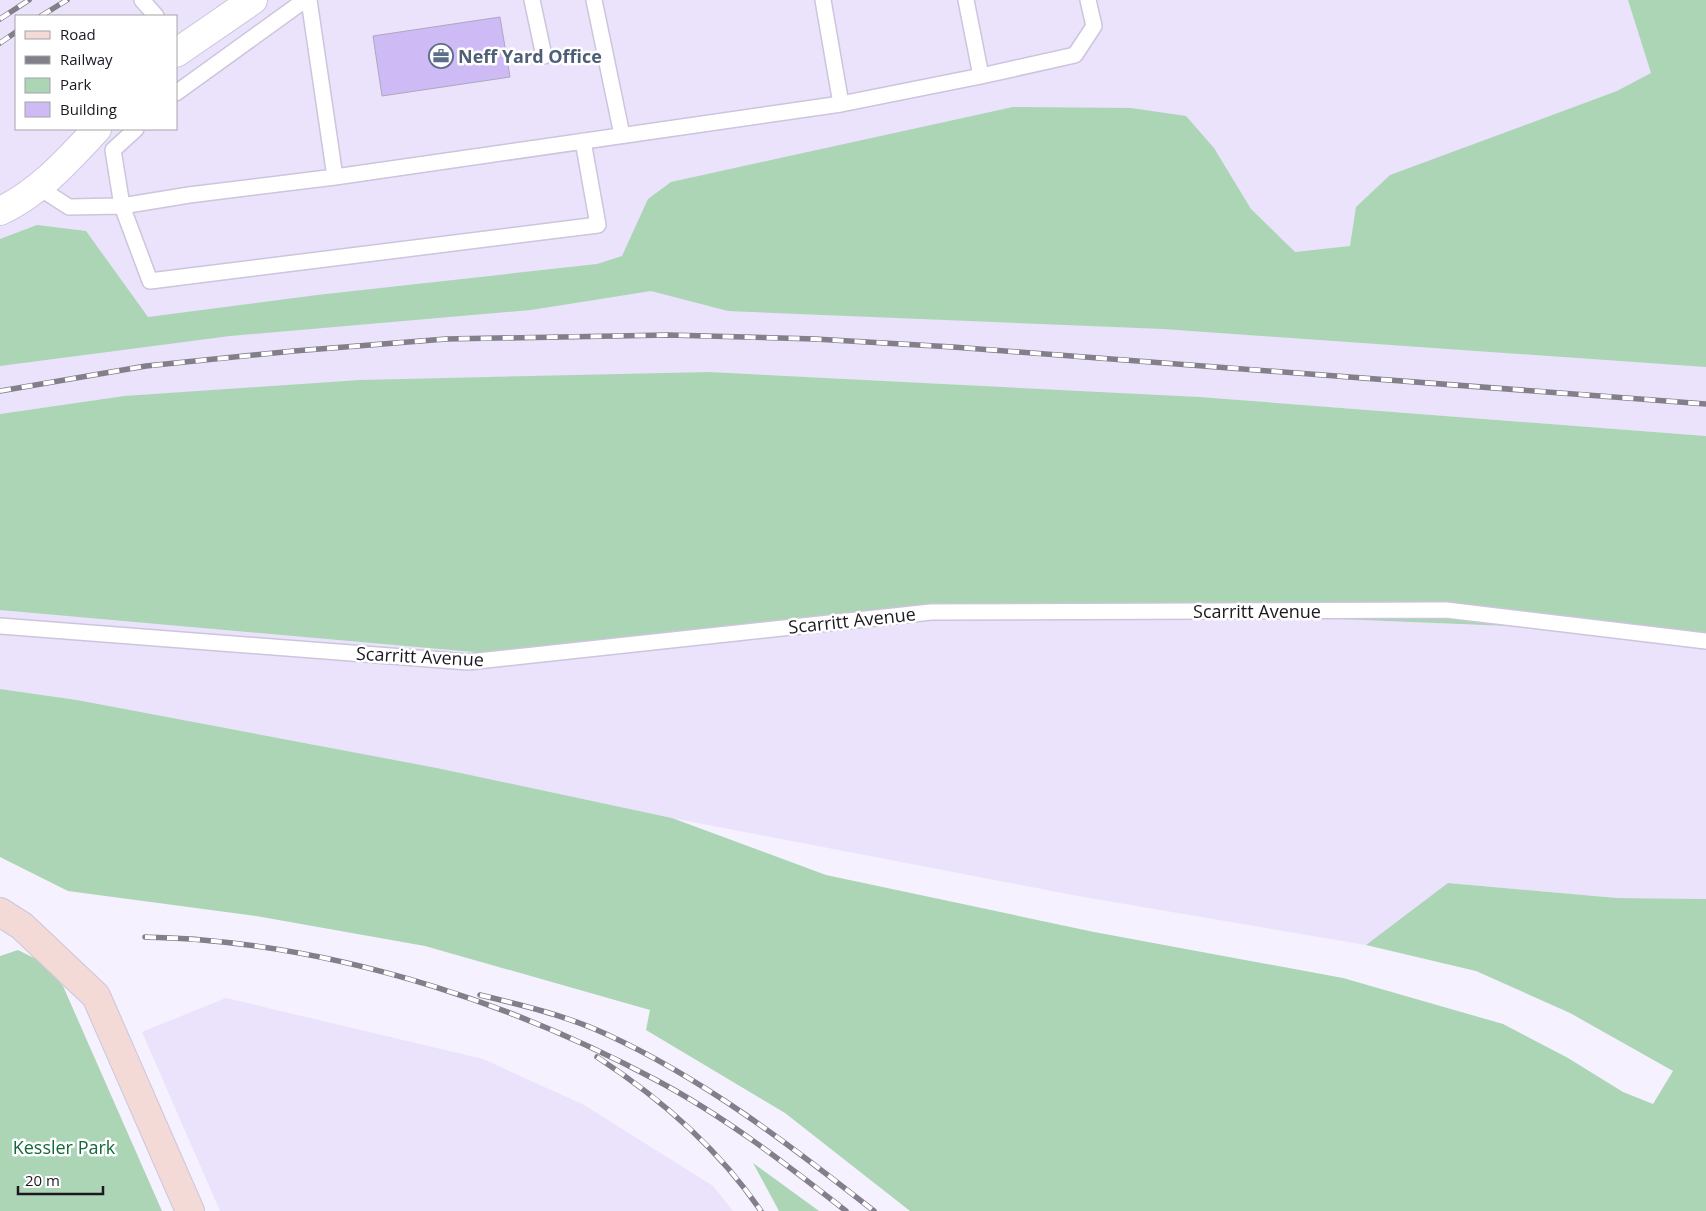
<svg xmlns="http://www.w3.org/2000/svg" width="1706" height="1211" viewBox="0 0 1706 1211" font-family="'Open Sans',sans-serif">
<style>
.built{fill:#eae3fb;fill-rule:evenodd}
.green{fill:#acd5b6}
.building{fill:#cebbf5;stroke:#aea7bd}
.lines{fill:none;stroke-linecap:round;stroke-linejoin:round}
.lane-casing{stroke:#ccc5dc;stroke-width:18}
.street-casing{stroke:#ccc5dc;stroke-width:30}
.secondary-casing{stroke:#ccc5dc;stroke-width:30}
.lane{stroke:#fff;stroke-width:15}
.street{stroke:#fff;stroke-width:28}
.secondary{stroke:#f4dad6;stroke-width:28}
.rail-casing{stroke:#837f8a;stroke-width:5.5}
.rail{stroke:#fff;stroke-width:4;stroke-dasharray:11;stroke-linecap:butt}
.labels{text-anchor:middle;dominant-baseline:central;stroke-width:5;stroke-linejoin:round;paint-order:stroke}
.service-label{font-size:18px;font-weight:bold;fill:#4e5e75;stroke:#fff;text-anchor:start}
.street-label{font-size:18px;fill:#1b1820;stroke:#fff}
.park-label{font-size:18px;fill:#106937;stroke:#fff}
</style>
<rect width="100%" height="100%" fill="#f5f1ff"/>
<path class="built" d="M 0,0 L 1706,0 L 1706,436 L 1200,397 L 709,372 L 288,386 L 124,396 L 0,414 ZM 16,16 L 176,16 L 176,129 L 16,129 Z
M 1017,606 L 1631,631 L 1706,639 L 1706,899 L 1617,898 L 1449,883 L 1366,945 L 1078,896 L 672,818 L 437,768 L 77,700 L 0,689 L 0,610 Z
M 226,998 L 483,1059 L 584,1105 L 713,1186 L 733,1211 L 220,1211 L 142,1032 Z"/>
<path class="green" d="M 1628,0 L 1706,0 L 1706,367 L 1163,329 L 728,311 L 651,291 L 531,310 L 230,336 L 0,366 L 0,239 L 37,225 L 86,231 L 148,317 L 317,295 L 597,264 L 622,256 L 648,199 L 671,182 L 1013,107 L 1131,108 L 1186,116 L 1214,148 L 1251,209 L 1295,252 L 1350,246 L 1356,207 L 1390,175 L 1617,91 L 1651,73 Z
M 709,372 L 1200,397 L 1706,436 L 1706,639 L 1631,631 L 1017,606 L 553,659 L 0,610 L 0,414 L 124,396 L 360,380 Z
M 0,689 L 77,700 L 437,768 L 672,818 L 826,875 L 1094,932 L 1343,978 L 1503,1024 L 1568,1058 L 1623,1092 L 1653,1104 L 1673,1071 L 1570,1013 L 1476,971 L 1366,945 L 1448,883 L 1617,898 L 1706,899 L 1706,1211 L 910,1211 L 785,1113 L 646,1030 L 650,1010 L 425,946 L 256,916 L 68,891 L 0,857 Z
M 18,950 L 40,961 L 63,986 L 162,1211 L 0,1211 L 0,956 Z
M 753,1163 L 819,1211 L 779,1211 Z"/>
<path class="building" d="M 500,17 L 510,77 L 382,96 L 373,36 Z"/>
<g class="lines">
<defs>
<path id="lane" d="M 142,0 L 156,16
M 309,0 L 335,177
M 532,0 L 544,56
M 594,0 L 622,135
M 823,0 L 841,104
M 966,0 L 981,76
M 176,93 L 305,0
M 136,129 L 113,150 L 122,206 L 150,281 L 598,225 L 583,141
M 38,187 L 69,207 L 122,206 L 189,195 L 335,177 L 841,104 L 981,76 L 1075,55 L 1094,26 L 1088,0
M 0,626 L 468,662 L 931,612 L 1446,610 L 1706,641"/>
<path id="street" d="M 176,53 L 253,0
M 0,211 C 39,193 68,160 97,129"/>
<path id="secondary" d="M 0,912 L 22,926 L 96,996 L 190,1211"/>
</defs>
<use href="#lane" class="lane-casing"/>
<use href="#street" class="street-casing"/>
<use href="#secondary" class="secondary-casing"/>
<use href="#lane" class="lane"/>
<use href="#street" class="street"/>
<use href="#secondary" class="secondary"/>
<defs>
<path id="rail" d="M 41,16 L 67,0
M 0,19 L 29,0
M 0,43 L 16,32
M 0,391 L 146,366 L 294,351 L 446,339 L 668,335 L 815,339 L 953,347 L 1706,404
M 145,937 C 164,938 183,938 202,940 C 358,953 518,1006 656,1080 C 724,1116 786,1164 846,1211
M 480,995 C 522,1005 567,1016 606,1034 C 704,1079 790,1145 874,1211
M 597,1057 C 660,1098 718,1148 761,1211"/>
</defs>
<use href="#rail" class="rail-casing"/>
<use href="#rail" class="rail"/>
</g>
<defs>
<symbol id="office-ring" viewBox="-11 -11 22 22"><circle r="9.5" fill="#fff" stroke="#5c6f8a" stroke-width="1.5"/><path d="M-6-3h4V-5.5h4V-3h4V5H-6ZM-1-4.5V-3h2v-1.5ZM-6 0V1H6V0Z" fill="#5c6f8a"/></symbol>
</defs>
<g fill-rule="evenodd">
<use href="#office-ring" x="427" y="42" width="28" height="28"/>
</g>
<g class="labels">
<g class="service-label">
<text x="458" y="56">Neff Yard Office</text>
</g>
<g class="street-label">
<text x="1257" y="611">Scarritt Avenue</text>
<text transform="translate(852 620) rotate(-6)">Scarritt Avenue</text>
<text transform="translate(420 656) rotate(3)">Scarritt Avenue</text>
</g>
<g class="park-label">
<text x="64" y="1147">Kessler Park</text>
</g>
</g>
<rect x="15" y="15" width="162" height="115" fill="#ffffff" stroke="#a4a3a6"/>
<rect x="25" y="31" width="25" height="8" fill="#f4dad6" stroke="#a4a3a6"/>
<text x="60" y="40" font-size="15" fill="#1b1820">Road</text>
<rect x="25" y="56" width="25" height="8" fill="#837f8a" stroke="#a4a3a6"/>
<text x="60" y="65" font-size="15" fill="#1b1820">Railway</text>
<rect x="25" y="78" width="25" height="15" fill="#acd5b6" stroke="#a4a3a6"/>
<text x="60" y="90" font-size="15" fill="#1b1820">Park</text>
<rect x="25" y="102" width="25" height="15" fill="#cebbf5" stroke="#a4a3a6"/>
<text x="60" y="115" font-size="15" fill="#1b1820">Building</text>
<path d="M18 1186v8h85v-8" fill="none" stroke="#1b1820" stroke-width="2.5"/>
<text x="25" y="1186" font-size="15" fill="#1b1820" stroke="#ffffff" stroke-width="4" paint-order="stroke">20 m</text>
</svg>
